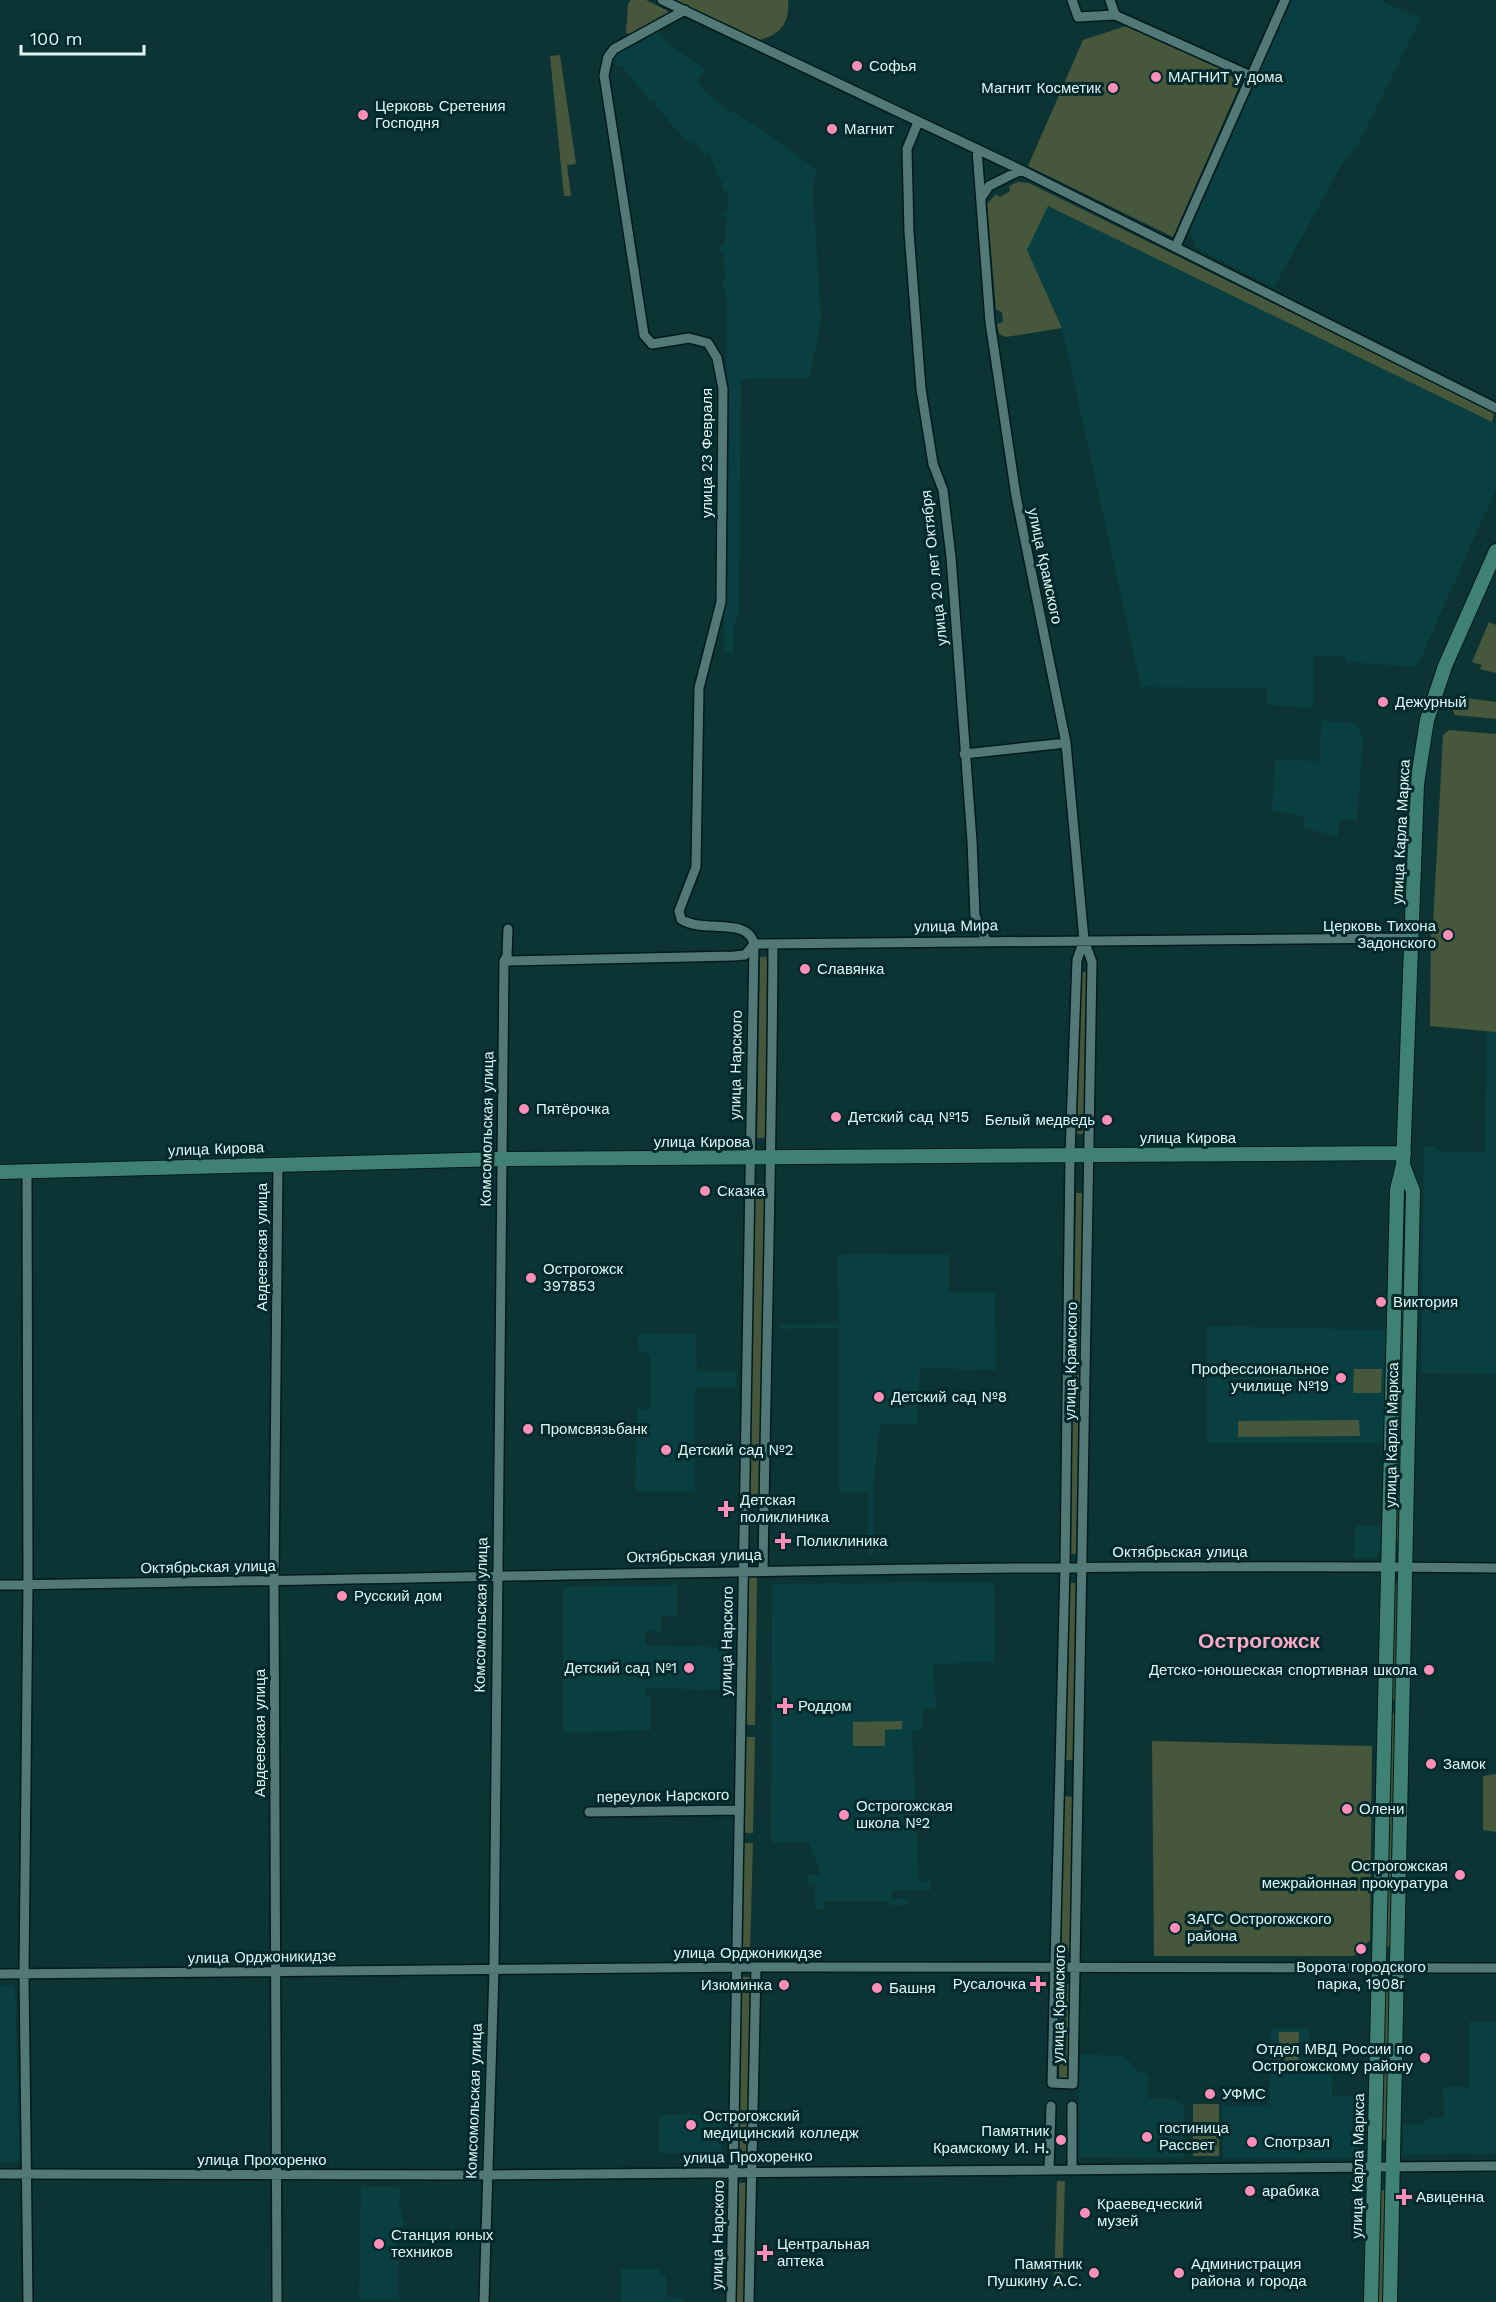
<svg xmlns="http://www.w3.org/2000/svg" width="1496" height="2302" viewBox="0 0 1496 2302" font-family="'Work Sans',sans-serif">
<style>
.built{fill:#093f40}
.green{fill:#46573b}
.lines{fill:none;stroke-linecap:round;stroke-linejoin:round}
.minor-casing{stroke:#001a1b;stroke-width:12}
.secondary-casing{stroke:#001a1b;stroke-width:16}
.minor{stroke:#527878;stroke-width:9}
.secondary{stroke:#408175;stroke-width:14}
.poi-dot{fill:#ff8eb9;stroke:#02292b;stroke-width:2}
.labels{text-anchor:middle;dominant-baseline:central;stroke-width:6;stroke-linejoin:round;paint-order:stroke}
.poi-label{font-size:15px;fill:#e2f6f6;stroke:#02292b;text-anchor:start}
.street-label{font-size:15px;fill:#e2f6f6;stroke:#02292b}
.district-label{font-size:21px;font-weight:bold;fill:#f9a9c5;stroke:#02292b}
</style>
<rect width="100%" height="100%" fill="#0d3435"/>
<path class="built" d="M 1291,0 L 1379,0 L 1421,18 L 1358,145 L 1343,162 L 1274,288 L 1195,247 L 1190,230 Z
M 657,30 L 665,41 L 705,69 L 697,83 L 719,104 L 755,125 L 816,169 L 813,190 L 821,319 L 810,378 L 741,379 L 739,614 L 734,624 L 733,654 L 724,653 L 727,303 L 722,280 L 725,279 L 723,252 L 719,252 L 719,246 L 724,246 L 727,216 L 722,215 L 722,213 L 726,213 L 729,197 L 727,190 L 723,191 L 722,180 L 720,181 L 709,154 L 704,156 L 698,146 L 692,142 L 689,144 L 655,105 L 658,102 L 655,99 L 651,102 L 621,65 L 618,67 L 610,60 L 637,40 L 640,44 Z
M 1048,206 L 1496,424 L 1496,489 L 1417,667 L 1346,662 L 1345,657 L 1314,655 L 1313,708 L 1267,705 L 1267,688 L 1141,687 L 1062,328 L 1027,250 Z
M 1321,720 L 1356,723 L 1363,739 L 1357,821 L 1340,819 L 1338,837 L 1304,828 L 1304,816 L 1272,811 L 1275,760 L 1320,761 Z
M 1487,1031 L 1496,1032 L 1496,1374 L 1421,1373 L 1424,1147 L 1435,1147 L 1441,1152 L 1485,1152 Z
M 949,1254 L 949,1292 L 995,1292 L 996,1370 L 920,1368 L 917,1425 L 880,1424 L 873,1490 L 874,1555 L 868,1555 L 868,1492 L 839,1493 L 839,1328 L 779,1329 L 778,1325 L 839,1323 L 837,1255 Z
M 1207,1326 L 1386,1330 L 1383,1443 L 1207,1443 Z
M 638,1333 L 696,1334 L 697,1371 L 737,1372 L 736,1388 L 695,1388 L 695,1492 L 635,1491 L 637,1409 L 650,1409 L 650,1356 L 638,1349 Z
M 1355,1525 L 1381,1526 L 1381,1551 L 1373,1558 L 1354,1558 Z
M 994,1582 L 995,1662 L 933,1664 L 936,1708 L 922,1709 L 923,1730 L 912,1731 L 919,1881 L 931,1881 L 931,1890 L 892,1890 L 892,1899 L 908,1899 L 908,1905 L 889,1905 L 888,1901 L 824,1901 L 824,1909 L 815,1909 L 815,1884 L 807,1884 L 807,1875 L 821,1875 L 809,1842 L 771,1843 L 772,1584 Z
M 677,1585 L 677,1616 L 661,1616 L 661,1631 L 645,1631 L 645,1645 L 735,1648 L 733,1690 L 645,1688 L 645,1694 L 651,1695 L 651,1730 L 563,1733 L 563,1587 Z
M 0,1985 L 15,1985 L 20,2162 L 0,2162 Z
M 1469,2022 L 1496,2022 L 1496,2153 L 1403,2155 L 1403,2124 L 1422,2125 L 1429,2118 L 1444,2118 L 1443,2087 L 1469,2087 Z
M 1271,2028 L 1310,2029 L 1309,2068 L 1333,2069 L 1332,2096 L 1366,2097 L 1365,2158 L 1223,2158 L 1222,2105 L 1269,2106 Z
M 1080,2054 L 1124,2056 L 1140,2073 L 1148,2074 L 1148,2098 L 1173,2099 L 1184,2105 L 1184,2158 L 1078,2157 Z
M 659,2115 L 723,2115 L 722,2153 L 658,2153 Z
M 361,2187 L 400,2187 L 399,2209 L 402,2210 L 402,2222 L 406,2222 L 406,2225 L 403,2226 L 397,2238 L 398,2254 L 401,2254 L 401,2261 L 398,2261 L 399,2300 L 359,2299 Z
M 621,2269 L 660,2269 L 660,2276 L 666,2276 L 667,2298 L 683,2298 L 684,2302 L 621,2302 Z"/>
<path class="green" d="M 631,0 L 646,0 L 668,11 L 669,15 L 630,35 L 626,33 L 628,4 Z
M 675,0 L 788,0 C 790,22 781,35 759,40 Z
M 1126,26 L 1222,68 L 1238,82 L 1238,89 L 1173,237 L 1028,166 L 1083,40 Z
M 560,55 L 576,164 L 567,165 L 571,196 L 564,196 L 550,56 Z
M 1018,182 L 1029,183 L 1494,412 L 1492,422 L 1048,206 L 1027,250 L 1062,328 L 1006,337 L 999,334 L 997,324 L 1003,322 L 1002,312 L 996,310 L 987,204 L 996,194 L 1000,197 L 1010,191 L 1009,186 Z
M 1489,622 L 1496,625 L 1496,673 L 1480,669 L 1482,665 L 1472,662 Z
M 1458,697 L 1496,702 L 1496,719 L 1455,715 L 1453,711 Z
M 1449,730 L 1496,734 L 1496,1032 L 1430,1026 L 1431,925 L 1433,925 L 1443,735 Z
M 760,957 L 769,957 L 767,1138 L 757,1138 Z
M 1080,972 L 1087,972 L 1084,1134 L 1077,1134 Z
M 753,1184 L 766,1185 L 759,1506 L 749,1505 Z
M 1076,1193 L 1086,1193 L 1079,1554 L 1070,1554 Z
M 1401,1212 L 1408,1212 L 1402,1543 L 1393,1542 Z
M 1354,1369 L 1382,1369 L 1381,1393 L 1353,1393 Z
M 1359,1420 L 1360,1436 L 1238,1437 L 1238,1421 Z
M 748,1577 L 757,1577 L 755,1725 L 746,1725 Z
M 1069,1583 L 1078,1583 L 1075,1760 L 1066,1760 Z
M 1391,1583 L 1401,1583 L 1398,1700 L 1388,1700 Z
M 1389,1713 L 1398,1713 L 1394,1947 L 1384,1947 Z
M 902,1721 L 902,1729 L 885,1730 L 885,1746 L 853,1746 L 853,1722 Z
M 746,1737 L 755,1737 L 753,1833 L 744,1833 Z
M 1152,1741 L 1372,1746 L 1370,1940 L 1354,1956 L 1154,1956 Z
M 1496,1774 L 1496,1832 L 1483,1830 L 1483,1776 Z
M 1064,1796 L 1073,1797 L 1070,1952 L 1061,1951 Z
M 744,1843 L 753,1843 L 750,1951 L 741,1951 Z
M 739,1977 L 751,1977 L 750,2159 L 737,2159 Z
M 1061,1984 L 1069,1984 L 1068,2078 L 1059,2078 Z
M 1383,1986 L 1391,1986 L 1389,2140 L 1381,2140 Z
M 1279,2032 L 1299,2032 L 1298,2070 L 1278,2069 Z
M 1193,2104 L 1219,2104 L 1219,2156 L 1193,2156 Z
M 1057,2181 L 1065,2181 L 1062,2289 L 1054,2288 Z
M 739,2183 L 748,2183 L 745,2302 L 736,2302 Z
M 1379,2190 L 1389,2190 L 1386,2302 L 1376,2302 Z"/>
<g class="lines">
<defs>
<path id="minor" d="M 662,0 L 1021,170 L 1496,408
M 1072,0 L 1078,17 L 1115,15 L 1251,76
M 1110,0 L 1115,15
M 685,10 L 614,49 L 608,57 L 604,75 L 644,335 L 652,344 L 689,338 L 708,343 L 717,358 L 723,389 L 721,602 L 699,688 L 696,867 L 679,911 L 681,919 C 702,934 748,916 754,944 L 731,2302
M 918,122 L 907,149 L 909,232 L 921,389 L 933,464 L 943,490 L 951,557 L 972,841 L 975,916 L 986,940
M 977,150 L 990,322 L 1016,496 L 1066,743 L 1084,940 L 1092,962 L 1073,2084 L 1052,2083 L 1065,1568 L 1070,1155 L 1077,960 L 1084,940
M 981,198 L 989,186 L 1021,170
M 1176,246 L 1285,0
M 964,754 L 1066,743
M 504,961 L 734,956 L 745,955 L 754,944 L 757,944 L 1412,938
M 27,1170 L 28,1585 L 24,1975 L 28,2302
M 763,1570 C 766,1361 772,1153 773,944
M 0,1585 C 499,1578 997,1562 1496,1568
M 589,1812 L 738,1810
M 0,1974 L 756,1967 L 1496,1968
M 1072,2169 L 1072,2106
M 1049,2170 L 1051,2106
M 0,2174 L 486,2175 L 1496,2166
M 277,2302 L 274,1581 L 278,1164
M 484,2302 L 494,1970 L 504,961 L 507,956 L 508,929
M 749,2302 L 756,1967"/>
<path id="secondary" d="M 0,1172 L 501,1159 L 1404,1153
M 1371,2302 L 1397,1190 L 1403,1165 L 1417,784 L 1427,720 L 1445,666 L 1496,551
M 1390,2302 L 1413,1191 L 1403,1165"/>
</defs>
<use href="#minor" class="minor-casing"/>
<use href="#secondary" class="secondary-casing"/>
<use href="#minor" class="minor"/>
<use href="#secondary" class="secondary"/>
</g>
<g class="poi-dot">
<circle cx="857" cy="66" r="6"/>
<circle cx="1156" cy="77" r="6"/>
<circle cx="1113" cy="88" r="6"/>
<circle cx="363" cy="115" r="6"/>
<circle cx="832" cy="129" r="6"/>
<circle cx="1383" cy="702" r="6"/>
<circle cx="1448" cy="935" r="6"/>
<circle cx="805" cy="969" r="6"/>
<circle cx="524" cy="1109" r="6"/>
<circle cx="836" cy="1117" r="6"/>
<circle cx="1107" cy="1120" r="6"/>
<circle cx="705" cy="1191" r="6"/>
<circle cx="531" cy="1278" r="6"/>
<circle cx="1381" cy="1302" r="6"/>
<circle cx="1341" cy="1378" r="6"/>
<circle cx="879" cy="1397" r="6"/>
<circle cx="528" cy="1429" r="6"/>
<circle cx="666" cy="1450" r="6"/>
<path d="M723 1500h6v6h6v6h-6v6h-6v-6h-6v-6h6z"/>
<path d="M780 1532h6v6h6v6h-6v6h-6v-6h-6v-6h6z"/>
<circle cx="342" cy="1596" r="6"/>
<circle cx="689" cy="1668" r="6"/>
<circle cx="1429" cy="1670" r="6"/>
<path d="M782 1697h6v6h6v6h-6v6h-6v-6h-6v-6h6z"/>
<circle cx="1431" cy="1764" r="6"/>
<circle cx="1347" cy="1809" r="6"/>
<circle cx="844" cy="1815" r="6"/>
<circle cx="1460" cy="1875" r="6"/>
<circle cx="1175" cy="1928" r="6"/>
<circle cx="1361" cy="1949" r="6"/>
<path d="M1035 1975h6v6h6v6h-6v6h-6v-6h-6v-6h6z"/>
<circle cx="784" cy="1985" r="6"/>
<circle cx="877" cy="1988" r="6"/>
<circle cx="1425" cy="2058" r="6"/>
<circle cx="1210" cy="2094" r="6"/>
<circle cx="691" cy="2125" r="6"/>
<circle cx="1147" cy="2137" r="6"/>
<circle cx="1061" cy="2140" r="6"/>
<circle cx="1252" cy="2142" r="6"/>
<circle cx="1250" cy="2191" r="6"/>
<path d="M1401 2188h6v6h6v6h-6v6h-6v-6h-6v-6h6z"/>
<circle cx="1085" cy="2213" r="6"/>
<circle cx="379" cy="2244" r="6"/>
<path d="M762 2244h6v6h6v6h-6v6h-6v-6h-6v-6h6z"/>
<circle cx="1094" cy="2273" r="6"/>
<circle cx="1179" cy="2273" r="6"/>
</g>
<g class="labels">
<g class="poi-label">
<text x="869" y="66">Софья</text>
<text x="1168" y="77">МАГНИТ у дома</text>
<text x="1101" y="88" text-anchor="end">Магнит Косметик</text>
<text x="375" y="106">Церковь Сретения<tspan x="375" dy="17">Господня</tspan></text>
<text x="844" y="129">Магнит</text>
<text x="1395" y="702">Дежурный</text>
<text x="1436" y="926" text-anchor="end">Церковь Тихона<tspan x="1436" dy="17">Задонского</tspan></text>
<text x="817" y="969">Славянка</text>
<text x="536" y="1109">Пятёрочка</text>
<text x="848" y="1117">Детский сад №15</text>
<text x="1095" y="1120" text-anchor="end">Белый медведь</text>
<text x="717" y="1191">Сказка</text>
<text x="543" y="1269">Острогожск<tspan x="543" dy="17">397853</tspan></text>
<text x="1393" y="1302">Виктория</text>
<text x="1329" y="1369" text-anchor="end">Профессиональное<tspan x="1329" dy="17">училище №19</tspan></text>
<text x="891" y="1397">Детский сад №8</text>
<text x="540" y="1429">Промсвязьбанк</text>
<text x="678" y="1450">Детский сад №2</text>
<text x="740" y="1500">Детская<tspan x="740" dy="17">поликлиника</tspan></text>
<text x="796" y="1541">Поликлиника</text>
<text x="354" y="1596">Русский дом</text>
<text x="677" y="1668" text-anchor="end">Детский сад №1</text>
<text x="1417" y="1670" text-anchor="end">Детско-юношеская спортивная школа</text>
<text x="798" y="1706">Роддом</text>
<text x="1443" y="1764">Замок</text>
<text x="856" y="1806">Острогожская<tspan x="856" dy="17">школа №2</tspan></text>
<text x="1359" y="1809">Олени</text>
<text x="1448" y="1866" text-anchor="end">Острогожская<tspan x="1448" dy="17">межрайонная прокуратура</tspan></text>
<text x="1187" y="1919">ЗАГС Острогожского<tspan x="1187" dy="17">района</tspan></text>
<text x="1361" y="1967" text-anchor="middle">Ворота городского<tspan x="1361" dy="17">парка, 1908г</tspan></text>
<text x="1026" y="1984" text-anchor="end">Русалочка</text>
<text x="772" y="1985" text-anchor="end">Изюминка</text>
<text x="889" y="1988">Башня</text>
<text x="1413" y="2049" text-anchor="end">Отдел МВД России по<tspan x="1413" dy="17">Острогожскому району</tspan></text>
<text x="1222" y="2094">УФМС</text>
<text x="703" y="2116">Острогожский<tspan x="703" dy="17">медицинский колледж</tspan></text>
<text x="1159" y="2128">гостиница<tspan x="1159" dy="17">Рассвет</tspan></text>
<text x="1049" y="2131" text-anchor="end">Памятник<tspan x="1049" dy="17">Крамскому И. Н.</tspan></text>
<text x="1264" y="2142">Спотрзал</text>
<text x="1262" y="2191">арабика</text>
<text x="1416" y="2197">Авиценна</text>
<text x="1097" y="2204">Краеведческий<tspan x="1097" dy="17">музей</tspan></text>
<text x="391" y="2235">Станция юных<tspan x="391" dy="17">техников</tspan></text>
<text x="777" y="2244">Центральная<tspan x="777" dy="17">аптека</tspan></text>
<text x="1082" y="2264" text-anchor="end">Памятник<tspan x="1082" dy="17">Пушкину А.С.</tspan></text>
<text x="1191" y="2264">Администрация<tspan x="1191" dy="17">района и города</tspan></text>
</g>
<g class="street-label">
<text transform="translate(707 453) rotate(-90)">улица 23 Февраля</text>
<text transform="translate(1045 566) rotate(78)">улица Крамского</text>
<text transform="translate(934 568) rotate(-96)">улица 20 лет Октября</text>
<text transform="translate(1401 832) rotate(-87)">улица Карла Маркса</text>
<text transform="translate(956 926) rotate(-1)">улица Мира</text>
<text transform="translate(736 1065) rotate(-89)">улица Нарского</text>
<text transform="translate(487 1129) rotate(-89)">Комсомольская улица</text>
<text x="1188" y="1138">улица Кирова</text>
<text x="702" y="1142">улица Кирова</text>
<text transform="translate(216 1149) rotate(-2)">улица Кирова</text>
<text transform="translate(262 1247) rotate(-90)">Авдеевская улица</text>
<text transform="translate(1071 1361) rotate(-89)">улица Крамского</text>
<text transform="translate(1392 1435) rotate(-89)">улица Карла Маркса</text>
<text x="1180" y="1552">Октябрьская улица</text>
<text transform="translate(694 1556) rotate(-1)">Октябрьская улица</text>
<text transform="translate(208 1567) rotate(-1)">Октябрьская улица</text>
<text transform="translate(481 1615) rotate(-89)">Комсомольская улица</text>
<text transform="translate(727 1641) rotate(-89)">улица Нарского</text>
<text transform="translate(260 1733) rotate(-90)">Авдеевская улица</text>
<text transform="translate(663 1796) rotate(-1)">переулок Нарского</text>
<text x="748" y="1953">улица Орджоникидзе</text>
<text transform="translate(262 1957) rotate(-1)">улица Орджоникидзе</text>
<text transform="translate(1059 2004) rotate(-89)">улица Крамского</text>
<text transform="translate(474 2101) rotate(-88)">Комсомольская улица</text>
<text transform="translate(748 2157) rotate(-1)">улица Прохоренко</text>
<text x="262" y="2160">улица Прохоренко</text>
<text transform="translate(1358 2166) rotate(-89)">улица Карла Маркса</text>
<text transform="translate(718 2235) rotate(-89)">улица Нарского</text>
</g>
<g class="district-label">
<text x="1259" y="1640">Острогожск</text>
</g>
</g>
<path d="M21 45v9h123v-9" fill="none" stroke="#e2f6f6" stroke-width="3"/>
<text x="30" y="45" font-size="18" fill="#e2f6f6" stroke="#02292b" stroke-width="4.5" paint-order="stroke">100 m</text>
</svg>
